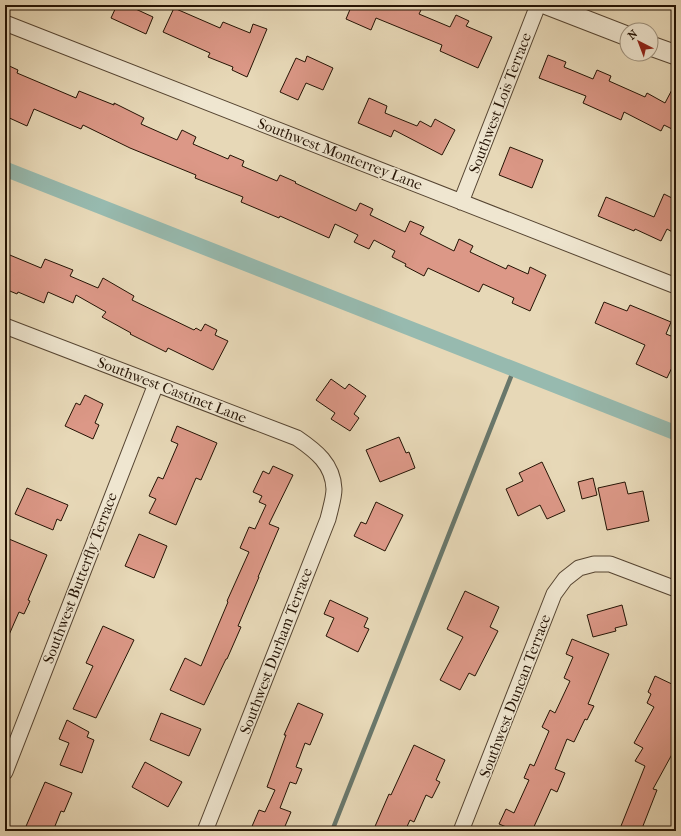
<svg xmlns="http://www.w3.org/2000/svg" width="681" height="836" viewBox="0 0 681 836" font-family="'IM FELL French Canon',serif">
<style>
.lines{fill:none;stroke-linecap:round;stroke-linejoin:round}
.stream{stroke:#69776b;stroke-width:4.5}
.canal{stroke:#97baaf;stroke-width:15}
.building{fill:#dc9887;stroke:#241304}
.minor-casing{stroke:#554431;stroke-width:17}
.tertiary-casing{stroke:#554431;stroke-width:21}
.minor{stroke:#efe6d0;stroke-width:15}
.tertiary{stroke:#efe6d0;stroke-width:19}
.labels{text-anchor:middle;dominant-baseline:central;stroke-width:3;stroke-linejoin:round;paint-order:stroke}
.street-label{font-size:15px;fill:#241304;stroke:#efe6d0}
</style>
<rect width="100%" height="100%" fill="#e7d8b7"/>
<filter id="stains"><feTurbulence type="fractalNoise" baseFrequency=".005" numOctaves="4"/><feColorMatrix values="0 0 0 0 .2 0 0 0 0 .09 0 0 0 0 .02 0 0 0 .5 -.17"/></filter>
<radialGradient id="worn" r=".72"><stop offset=".6" stop-color="#630" stop-opacity="0"/><stop offset="1" stop-color="#630" stop-opacity=".3"/></radialGradient>
<g class="lines">
<path class="stream" d="M 332,831 L 514,369"/>
<path class="canal" d="M 5,169 L 676,433"/>
</g>
<path class="building" d="M 117,5 L 127,5 L 153,17 L 146,34 L 111,18 Z
M 347,5 L 410,5 L 421,10 L 419,14 L 450,27 L 456,15 L 469,21 L 466,26 L 492,37 L 478,68 L 440,51 L 442,45 L 376,18 L 371,30 L 346,19 L 351,7 Z
M 174,8 L 220,28 L 223,22 L 250,33 L 253,24 L 267,29 L 247,77 L 232,70 L 233,67 L 208,57 L 210,53 L 163,32 Z
M 548,55 L 566,62 L 564,67 L 593,79 L 597,70 L 611,76 L 609,81 L 645,97 L 647,93 L 665,103 L 676,82 L 676,122 L 672,129 L 664,125 L 661,131 L 624,112 L 621,120 L 583,103 L 586,96 L 539,78 Z
M 307,56 L 333,68 L 323,90 L 306,83 L 298,100 L 280,92 L 296,58 L 305,62 Z
M 5,64 L 18,70 L 17,73 L 76,98 L 79,91 L 114,105 L 114,103 L 144,118 L 141,124 L 177,140 L 182,130 L 196,137 L 193,144 L 228,159 L 230,155 L 244,161 L 242,166 L 277,181 L 280,175 L 296,182 L 295,183 L 356,211 L 360,203 L 373,209 L 370,215 L 405,232 L 410,221 L 424,227 L 420,234 L 454,251 L 459,239 L 473,246 L 470,252 L 506,269 L 508,265 L 528,274 L 530,267 L 546,275 L 530,311 L 512,303 L 514,298 L 483,284 L 479,292 L 428,268 L 424,276 L 405,266 L 406,264 L 392,257 L 395,251 L 374,240 L 369,249 L 354,242 L 358,235 L 335,224 L 329,238 L 280,216 L 279,218 L 241,202 L 243,197 L 195,178 L 196,175 L 130,148 L 83,125 L 81,129 L 34,109 L 27,126 L 5,116 Z
M 369,98 L 387,106 L 385,113 L 417,126 L 420,121 L 431,127 L 435,119 L 455,130 L 442,155 L 394,130 L 391,137 L 358,123 Z
M 510,147 L 543,160 L 532,188 L 499,175 Z
M 664,194 L 676,200 L 676,234 L 667,229 L 661,241 L 635,229 L 634,231 L 598,216 L 606,197 L 654,217 Z
M 5,253 L 41,268 L 45,259 L 73,270 L 70,276 L 98,288 L 103,278 L 134,296 L 132,300 L 194,330 L 196,328 L 201,331 L 205,324 L 217,330 L 215,335 L 228,341 L 213,370 L 168,348 L 166,352 L 130,334 L 131,333 L 102,317 L 106,312 L 76,295 L 73,303 L 48,292 L 44,303 L 18,292 L 17,294 L 5,289 Z
M 604,302 L 627,311 L 630,305 L 671,322 L 666,334 L 676,338 L 676,359 L 667,378 L 636,364 L 645,345 L 595,323 Z
M 331,379 L 345,389 L 349,384 L 366,396 L 354,414 L 359,418 L 350,431 L 331,419 L 335,413 L 316,400 Z
M 85,395 L 103,404 L 95,423 L 99,425 L 93,439 L 65,426 L 76,403 L 80,405 Z
M 177,426 L 217,443 L 201,480 L 196,478 L 176,525 L 149,513 L 156,499 L 149,496 L 158,477 L 163,479 L 178,444 L 171,441 Z
M 399,437 L 406,453 L 409,452 L 415,468 L 380,482 L 366,450 Z
M 542,462 L 565,511 L 547,519 L 540,505 L 518,516 L 506,489 L 523,481 L 519,473 Z
M 273,466 L 293,475 L 269,524 L 279,528 L 258,577 L 259,577 L 238,626 L 241,627 L 227,659 L 226,659 L 204,705 L 170,690 L 185,658 L 201,666 L 228,602 L 227,601 L 249,552 L 240,548 L 249,527 L 255,529 L 266,505 L 259,502 L 262,496 L 253,492 L 263,471 L 269,474 Z
M 593,478 L 597,495 L 582,499 L 578,482 Z
M 625,482 L 628,494 L 643,491 L 649,521 L 607,530 L 598,488 Z
M 27,488 L 68,505 L 61,521 L 57,519 L 53,530 L 15,514 Z
M 376,502 L 403,515 L 385,551 L 354,536 L 361,522 L 366,524 Z
M 139,534 L 167,546 L 154,578 L 125,566 Z
M 9,539 L 47,555 L 28,600 L 30,601 L 24,614 L 19,612 L 5,644 L 5,549 Z
M 465,591 L 499,607 L 490,627 L 498,631 L 475,676 L 469,673 L 460,690 L 440,680 L 463,637 L 447,629 Z
M 330,600 L 368,618 L 364,627 L 369,629 L 358,652 L 326,636 L 334,618 L 324,614 Z
M 622,605 L 627,625 L 615,628 L 616,631 L 593,637 L 587,615 Z
M 103,626 L 134,640 L 96,718 L 73,709 L 93,666 L 86,663 Z
M 572,639 L 609,654 L 588,704 L 594,706 L 587,720 L 585,719 L 574,742 L 567,739 L 555,769 L 565,773 L 557,792 L 551,789 L 532,831 L 516,831 L 499,824 L 506,809 L 514,813 L 529,780 L 524,778 L 530,764 L 534,766 L 549,731 L 542,727 L 550,710 L 555,713 L 570,681 L 564,678 L 573,657 L 566,654 Z
M 655,676 L 676,686 L 676,747 L 653,789 L 657,790 L 641,831 L 619,831 L 645,766 L 635,761 L 643,748 L 634,743 L 654,707 L 647,703 L 651,694 L 648,692 Z
M 298,703 L 323,714 L 310,745 L 305,743 L 296,767 L 302,769 L 296,784 L 290,782 L 280,808 L 291,812 L 283,831 L 250,831 L 259,810 L 265,812 L 275,790 L 267,787 L 286,735 L 284,735 Z
M 161,713 L 201,729 L 189,756 L 150,740 Z
M 67,720 L 89,732 L 87,737 L 94,740 L 82,773 L 60,765 L 69,743 L 59,739 Z
M 414,745 L 445,760 L 436,780 L 440,782 L 432,798 L 426,795 L 414,822 L 410,820 L 405,831 L 373,831 L 389,794 L 391,795 Z
M 145,762 L 182,782 L 168,807 L 132,787 Z
M 45,782 L 72,793 L 64,812 L 61,811 L 53,831 L 24,831 Z"/>
<g class="lines">
<defs>
<path id="minor" d="M 5,23 L 676,286
M 461,202 L 538,5
M 5,326 L 297,438 C 316,451 333,464 334,489 C 334,498 330,510 328,519 L 205,831
M 5,772 L 156,384
M 461,831 L 554,594 L 565,579 L 579,568 L 594,564 L 610,564 L 676,589"/>
<path id="tertiary" d="M 547,5 L 627,36
M 651,46 L 676,55"/>
</defs>
<use href="#minor" class="minor-casing"/>
<use href="#tertiary" class="tertiary-casing"/>
<use href="#minor" class="minor"/>
<use href="#tertiary" class="tertiary"/>
</g>
<g class="labels">
<g class="street-label">
<text transform="translate(500 103) rotate(-69)">Southwest Lois Terrace</text>
<text transform="translate(340 154) rotate(21)">Southwest Monterrey Lane</text>
<text transform="translate(172 390) rotate(21)">Southwest Castinet Lane</text>
<text transform="translate(80 578) rotate(-69)">Southwest Butterfly Terrace</text>
<text transform="translate(276 651) rotate(-69)">Southwest Durham Terrace</text>
<text transform="translate(515 696) rotate(-69)">Southwest Duncan Terrace</text>
</g>
</g>
<rect width="681" height="836" fill="none" stroke="#e7d8b7" stroke-width="20"/>
<rect x="6" y="6" width="669" height="824" fill="none" stroke="#241304" stroke-width="2"/>
<rect x="10" y="10" width="661" height="816" fill="none" stroke="#241304"/>
<g transform="translate(639 42) rotate(318)"><circle r="19" fill="#efe6d0" stroke="#9e927e"/>
<path d="M0-3L7 15L0 10L-7 15Z" fill="#8f2418"/>
<text y="-6" font-size="11" font-weight="bold" text-anchor="middle" fill="#241304">N</text>
</g>
<rect width="100%" height="100%" filter="url(#stains)"/>
<rect width="100%" height="100%" fill="url(#worn)"/>
</svg>
